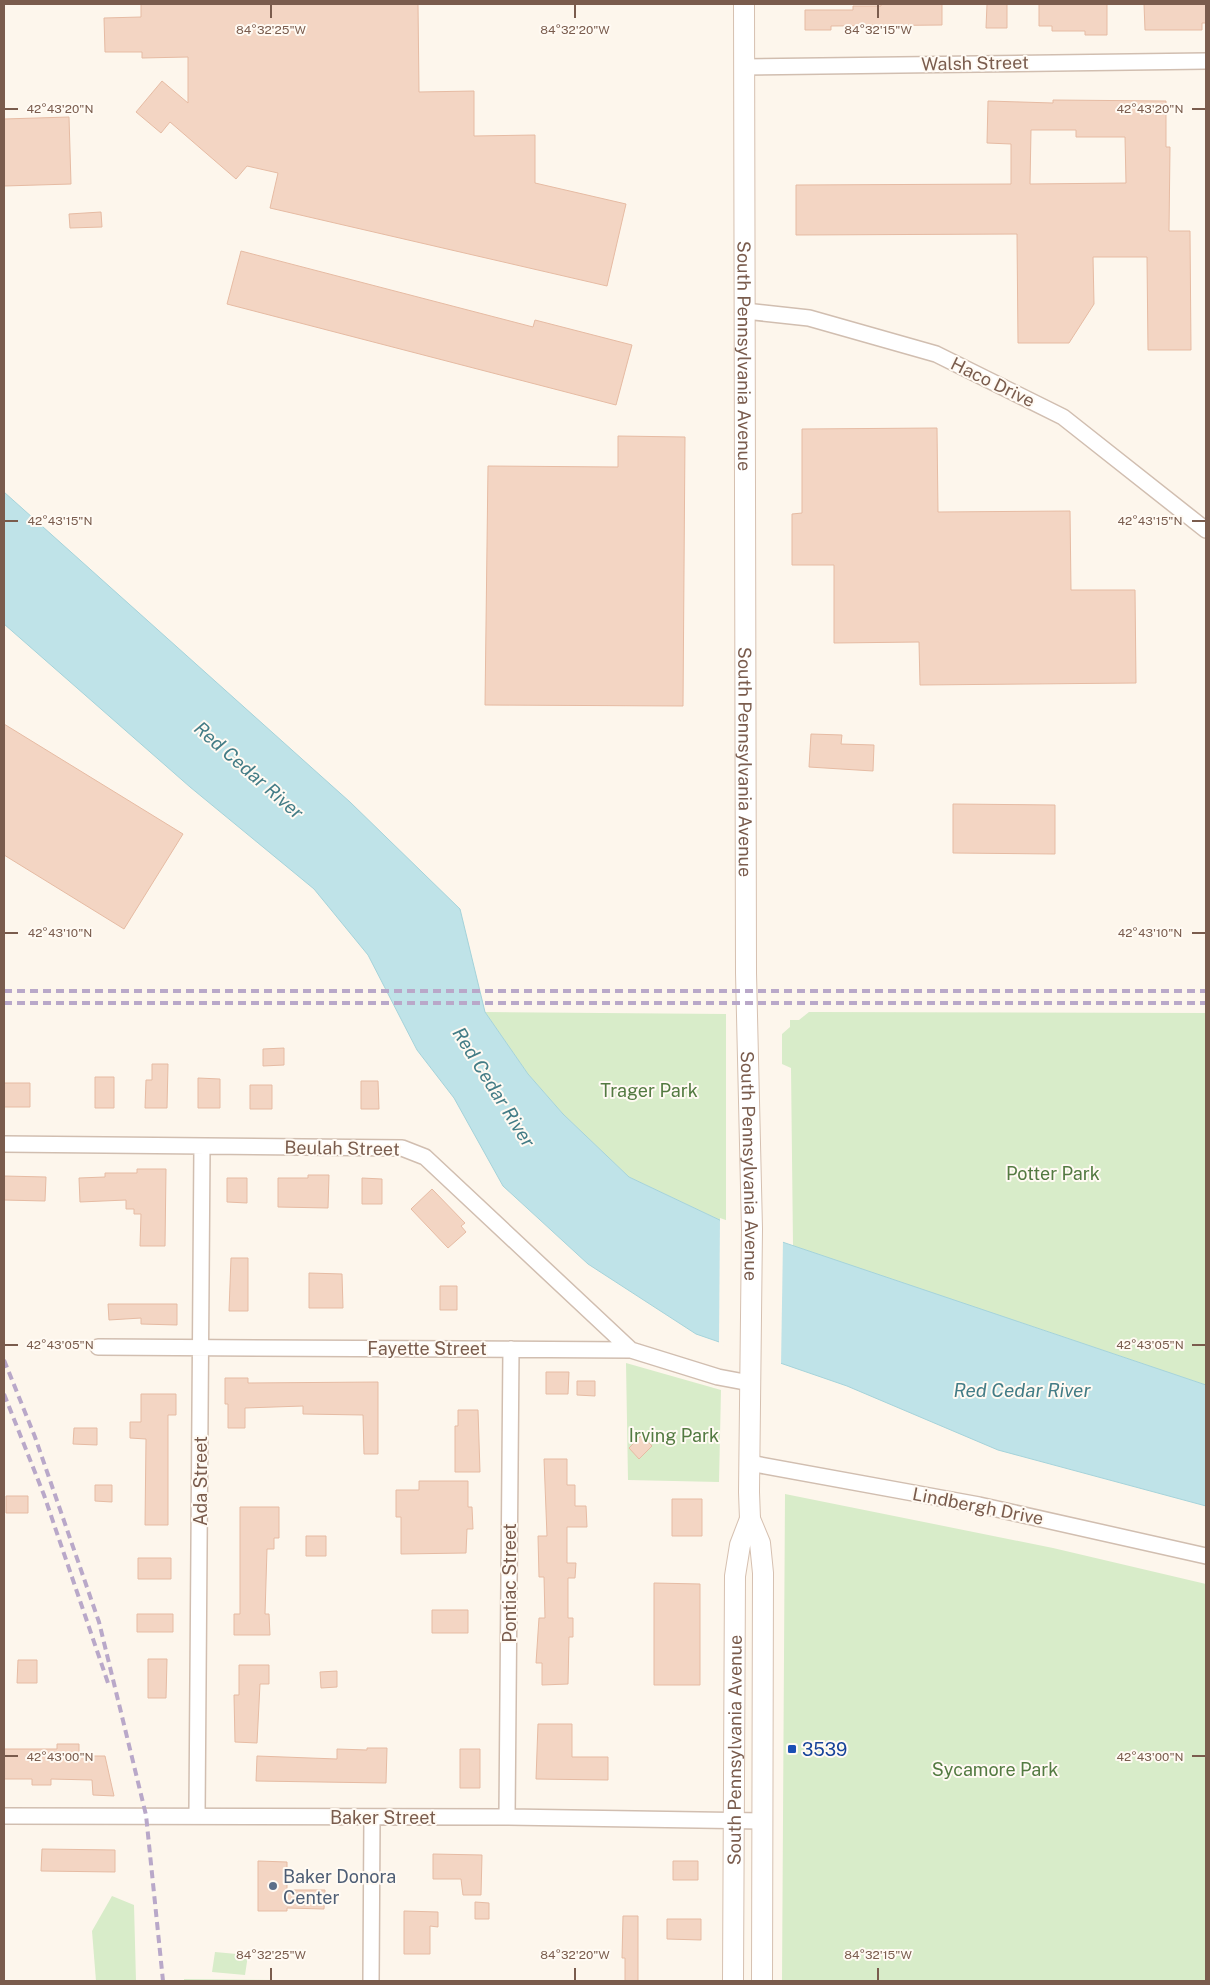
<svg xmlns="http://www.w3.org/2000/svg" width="1210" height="1985" viewBox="0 0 1210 1985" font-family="'Public Sans',sans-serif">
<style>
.green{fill:#d8ecc9}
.water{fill:#bfe3e8;stroke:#a5d3da}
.pier{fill:#fdf6ec}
.building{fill:#f3d5c3;stroke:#e6bba3;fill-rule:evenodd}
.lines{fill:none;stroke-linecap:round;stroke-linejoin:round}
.street-casing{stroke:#d1beb0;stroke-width:18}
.secondary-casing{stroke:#d6c0b0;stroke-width:22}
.street{stroke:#fff;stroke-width:15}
.secondary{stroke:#fff;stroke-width:20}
.rail{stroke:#b9a8c9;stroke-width:4;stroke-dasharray:8 5;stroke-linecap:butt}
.ticks{fill:none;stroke:#7a5c4d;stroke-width:2}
.transit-dot{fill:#1a4fb4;stroke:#fffaf3;stroke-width:2}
.service-dot{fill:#5c6f8a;stroke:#fffaf3;stroke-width:2}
.labels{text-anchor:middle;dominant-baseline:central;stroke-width:4;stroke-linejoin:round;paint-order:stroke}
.street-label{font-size:18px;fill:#7a5c4d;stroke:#fffaf3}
.park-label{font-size:18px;fill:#537a41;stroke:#fffaf3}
.transit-label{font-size:18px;fill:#164399;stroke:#fffaf3;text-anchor:start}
.service-label{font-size:18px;fill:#4e5e75;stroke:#fffaf3;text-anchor:start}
.water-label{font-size:19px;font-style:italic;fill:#437c86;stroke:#fffaf3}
.ticks-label{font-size:12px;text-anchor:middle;fill:#7a5c4d;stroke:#fffaf3;stroke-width:4;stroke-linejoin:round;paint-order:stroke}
</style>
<rect width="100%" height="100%" fill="#fdf6ec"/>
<path class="green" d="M 485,1012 L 726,1014 L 726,1223 L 629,1177 L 563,1114 L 528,1074 Z
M 809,1012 L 1206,1013 L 1206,1385 L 793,1246 L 791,1068 L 782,1064 L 782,1034 L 790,1027 L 790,1020 L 799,1020 Z
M 626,1363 L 721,1390 L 719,1482 L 628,1480 Z
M 785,1494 L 1053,1548 L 1206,1584 L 1206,1981 L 782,1981 Z
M 112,1896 L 134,1905 L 136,1981 L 96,1981 L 92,1931 Z
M 215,1952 L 248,1955 L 245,1975 L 212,1972 Z
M 184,1979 L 357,1981 L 358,1981 L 184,1981 Z"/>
<path class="water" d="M 4,492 L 350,802 L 460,909 L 485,1012 L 528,1074 L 563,1114 L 629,1177 L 726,1223 L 1206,1385 L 1206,1506 L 998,1450 L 847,1386 L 696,1334 L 588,1264 L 503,1186 L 454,1098 L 417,1050 L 368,955 L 314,889 L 190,787 L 4,624 Z"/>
<path class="pier" d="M 720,1218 L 783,1240 L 781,1366 L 719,1344 Z"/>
<path class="building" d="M 141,4 L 418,4 L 419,92 L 474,91 L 474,136 L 535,135 L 535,183 L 626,204 L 607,286 L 270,208 L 278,173 L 247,166 L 236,179 L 170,122 L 161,133 L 136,112 L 162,81 L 188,103 L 188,57 L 142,58 L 142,52 L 105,52 L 104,18 L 141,17 Z
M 881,4 L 942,4 L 942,25 L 831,26 L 831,30 L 805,30 L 805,10 L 853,10 L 853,6 L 881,6 Z
M 987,4 L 1007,4 L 1007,28 L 986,28 Z
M 1039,4 L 1107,4 L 1107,35 L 1085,35 L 1085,31 L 1052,31 L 1052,26 L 1039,26 Z
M 1144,4 L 1206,4 L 1206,23 L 1202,23 L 1202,30 L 1145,30 Z
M 1053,100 L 1166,101 L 1166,147 L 1170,147 L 1169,231 L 1190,231 L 1191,350 L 1148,350 L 1147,257 L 1093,257 L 1094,304 L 1069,343 L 1018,343 L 1017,234 L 796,235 L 796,185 L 1011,184 L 1011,144 L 987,143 L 988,101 L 1053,103 ZM 1031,130 L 1076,130 L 1076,137 L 1125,137 L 1126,183 L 1030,184 Z
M 69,117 L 71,184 L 4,186 L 4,119 Z
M 101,212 L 102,227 L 70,228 L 69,214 Z
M 241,251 L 533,327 L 535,320 L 632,345 L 616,405 L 227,304 Z
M 937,428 L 938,512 L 1070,511 L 1071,590 L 1135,590 L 1136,683 L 920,685 L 919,642 L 834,643 L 834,565 L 792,565 L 792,514 L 802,513 L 802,429 Z
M 618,436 L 685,437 L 683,706 L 485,705 L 488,466 L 618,467 Z
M 4,724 L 183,834 L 124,929 L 4,855 Z
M 811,734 L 842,735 L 841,744 L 874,745 L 873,771 L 809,767 Z
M 953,804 L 1055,805 L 1055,854 L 953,853 Z
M 284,1048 L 284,1065 L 263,1066 L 263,1049 Z
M 152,1064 L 168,1064 L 167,1108 L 145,1108 L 146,1080 L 152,1080 Z
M 95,1077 L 114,1077 L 114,1108 L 95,1108 Z
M 198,1078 L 220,1079 L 220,1108 L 198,1108 Z
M 361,1081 L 378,1081 L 379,1109 L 361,1109 Z
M 4,1083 L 30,1083 L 30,1107 L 4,1107 Z
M 250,1085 L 272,1085 L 272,1109 L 250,1109 Z
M 137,1169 L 166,1169 L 165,1246 L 140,1246 L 141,1214 L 134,1214 L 134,1209 L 126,1209 L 126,1200 L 80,1202 L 79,1178 L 105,1177 L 105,1173 L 137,1173 Z
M 308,1175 L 329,1175 L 328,1208 L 278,1207 L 278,1178 L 308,1178 Z
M 4,1176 L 46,1177 L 45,1201 L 4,1200 Z
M 227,1178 L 247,1178 L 247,1203 L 227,1202 Z
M 362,1178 L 382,1179 L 382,1204 L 362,1204 Z
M 432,1189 L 465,1223 L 461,1226 L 466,1232 L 448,1248 L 411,1209 Z
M 231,1258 L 248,1258 L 248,1311 L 229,1311 Z
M 309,1273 L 342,1274 L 343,1308 L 309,1308 Z
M 440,1286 L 457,1286 L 457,1310 L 440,1310 Z
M 108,1304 L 177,1304 L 177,1325 L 141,1324 L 141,1318 L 109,1320 Z
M 546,1372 L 569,1372 L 568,1394 L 546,1394 Z
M 225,1378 L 248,1378 L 248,1383 L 378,1382 L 378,1454 L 364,1454 L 363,1415 L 303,1414 L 303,1406 L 245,1408 L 245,1428 L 228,1428 L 228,1404 L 225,1404 Z
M 577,1381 L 595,1381 L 595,1396 L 577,1395 Z
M 141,1394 L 176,1394 L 176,1415 L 168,1415 L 168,1525 L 145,1525 L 146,1439 L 130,1438 L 130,1422 L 141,1422 Z
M 458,1410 L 478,1410 L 480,1472 L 455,1472 L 455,1426 L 458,1426 Z
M 74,1428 L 97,1428 L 97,1445 L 73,1444 Z
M 642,1435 L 652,1446 L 639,1459 L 629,1448 Z
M 544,1459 L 567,1459 L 567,1485 L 575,1485 L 575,1506 L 586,1506 L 587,1527 L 567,1527 L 567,1563 L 576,1563 L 575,1578 L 568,1578 L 568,1618 L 573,1618 L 573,1637 L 569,1637 L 568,1684 L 542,1685 L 542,1663 L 536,1663 L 539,1618 L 545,1618 L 544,1577 L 539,1577 L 538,1536 L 547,1536 Z
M 419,1481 L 468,1481 L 468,1507 L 472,1507 L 473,1529 L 467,1529 L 466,1553 L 401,1554 L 401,1517 L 396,1517 L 396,1490 L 419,1490 Z
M 95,1485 L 112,1485 L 112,1502 L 95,1501 Z
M 6,1496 L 28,1496 L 28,1513 L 6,1513 Z
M 672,1499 L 702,1499 L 702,1536 L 672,1536 Z
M 240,1507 L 279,1507 L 279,1538 L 274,1538 L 274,1549 L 267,1549 L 265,1614 L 269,1614 L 270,1635 L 234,1635 L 234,1614 L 240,1614 Z
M 306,1536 L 326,1536 L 326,1556 L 306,1556 Z
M 138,1558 L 171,1558 L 171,1579 L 138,1579 Z
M 654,1583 L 700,1584 L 700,1685 L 654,1685 Z
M 432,1610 L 468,1610 L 468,1633 L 432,1633 Z
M 137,1614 L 173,1614 L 173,1632 L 137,1632 Z
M 148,1659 L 167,1659 L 166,1698 L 148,1698 Z
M 18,1660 L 37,1660 L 37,1683 L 17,1683 Z
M 239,1665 L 269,1665 L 269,1684 L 260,1684 L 257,1743 L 235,1742 L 234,1695 L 239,1695 Z
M 337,1671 L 337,1687 L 321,1688 L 320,1672 Z
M 538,1724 L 572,1724 L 572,1757 L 608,1757 L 608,1780 L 536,1779 Z
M 57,1744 L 79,1744 L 79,1756 L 105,1756 L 114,1796 L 93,1795 L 92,1780 L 51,1779 L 51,1785 L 32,1785 L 32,1779 L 4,1779 L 4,1749 L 57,1749 Z
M 367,1748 L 387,1748 L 386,1783 L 256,1781 L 257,1756 L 337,1759 L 337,1749 L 367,1750 Z
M 460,1749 L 480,1749 L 480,1788 L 460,1788 Z
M 42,1849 L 115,1850 L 115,1872 L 41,1871 Z
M 433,1854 L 482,1855 L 481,1895 L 463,1895 L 461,1879 L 433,1879 Z
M 258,1861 L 287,1862 L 287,1890 L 325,1890 L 324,1909 L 287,1908 L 287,1911 L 258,1911 Z
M 673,1861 L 698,1861 L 698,1880 L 673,1880 Z
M 475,1902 L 489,1903 L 489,1919 L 475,1919 Z
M 404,1911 L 438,1912 L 438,1927 L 430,1926 L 430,1954 L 404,1954 Z
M 623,1916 L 638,1916 L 638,1981 L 625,1981 L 625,1958 L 622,1958 Z
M 667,1919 L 701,1919 L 701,1940 L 667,1939 Z"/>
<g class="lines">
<defs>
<path id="street" d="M 743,67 L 1206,61
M 745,311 L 809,318 L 936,354 L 1063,417 L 1206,530
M 4,1144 L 402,1148 L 425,1157 L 631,1350
M 98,1347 L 631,1350 L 718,1377 L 750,1383
M 749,1463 L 979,1505 L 1206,1556
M 197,1815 L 202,1146
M 4,1816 L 507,1817 L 762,1821
M 507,1817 L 511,1349
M 371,1981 L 372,1817"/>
<g id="secondary">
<path id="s1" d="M 744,4 L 746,973 L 752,1229 L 749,1492 L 750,1519 L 760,1543 L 763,1573 L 762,1981"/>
<path id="s2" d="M 733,1981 L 735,1576 L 740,1545 L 750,1519"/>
</g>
</defs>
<use href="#street" class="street-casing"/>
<use href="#secondary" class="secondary-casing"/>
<use href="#street" class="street"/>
<use href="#secondary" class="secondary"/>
<path class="rail" d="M 4,991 L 1206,991
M 4,1003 L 1206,1003
M 4,1360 L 35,1437 L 99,1622 L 146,1815 L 163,1981
M 4,1394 L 44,1495 L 108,1683"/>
</g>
<path class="ticks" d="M 271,5 L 271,18M 575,5 L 575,18M 878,5 L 878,18M 5,109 L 18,109M 1192,109 L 1205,109M 5,521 L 18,521M 1192,521 L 1205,521M 5,933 L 18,933M 1192,933 L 1205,933M 5,1345 L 18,1345M 1192,1345 L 1205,1345M 5,1756 L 18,1756M 1192,1756 L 1205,1756M 271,1968 L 271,1980M 575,1968 L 575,1980M 878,1968 L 878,1980"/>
<rect class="transit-dot" x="787" y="1744" width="10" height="10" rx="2.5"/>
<circle class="service-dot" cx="273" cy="1886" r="5"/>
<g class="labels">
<g class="street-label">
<text transform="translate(975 63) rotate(-1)">Walsh Street</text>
<text stroke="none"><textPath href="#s1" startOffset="352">South Pennsylvania Avenue</textPath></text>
<text transform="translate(993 382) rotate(26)">Haco Drive</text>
<text stroke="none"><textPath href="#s1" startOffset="758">South Pennsylvania Avenue</textPath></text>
<text transform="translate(342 1148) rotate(1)">Beulah Street</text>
<text stroke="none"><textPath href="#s1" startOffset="1162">South Pennsylvania Avenue</textPath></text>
<text x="427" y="1348">Fayette Street</text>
<text transform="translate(200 1481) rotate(-90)">Ada Street</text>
<text transform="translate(978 1506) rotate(11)">Lindbergh Drive</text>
<text transform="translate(509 1583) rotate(-90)">Pontiac Street</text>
<text stroke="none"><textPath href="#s2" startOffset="231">South Pennsylvania Avenue</textPath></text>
<text x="383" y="1817">Baker Street</text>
</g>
<g class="park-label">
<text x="649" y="1090">Trager Park</text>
<text x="1053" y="1173">Potter Park</text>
<text x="674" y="1435">Irving Park</text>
<text x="995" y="1769">Sycamore Park</text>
</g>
<g class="transit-label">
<text x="802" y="1749">3539</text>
</g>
<g class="service-label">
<text x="283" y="1876">Baker Donora<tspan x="283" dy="21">Center</tspan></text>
</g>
<g class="water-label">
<text transform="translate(249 770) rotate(41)">Red Cedar River</text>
<text transform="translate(494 1087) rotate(58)">Red Cedar River</text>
<text x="1022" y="1390">Red Cedar River</text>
</g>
</g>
<g class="ticks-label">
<text x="271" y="34">84°32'25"W</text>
<text x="575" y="34">84°32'20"W</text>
<text x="878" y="34">84°32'15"W</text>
<text x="60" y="113">42°43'20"N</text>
<text x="1150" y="113">42°43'20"N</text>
<text x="60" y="525">42°43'15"N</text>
<text x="1150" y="525">42°43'15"N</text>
<text x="60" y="937">42°43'10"N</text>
<text x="1150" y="937">42°43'10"N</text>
<text x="60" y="1349">42°43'05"N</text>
<text x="1150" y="1349">42°43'05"N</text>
<text x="60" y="1761">42°43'00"N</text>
<text x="1150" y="1761">42°43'00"N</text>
<text x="271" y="1959">84°32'25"W</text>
<text x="575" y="1959">84°32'20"W</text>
<text x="878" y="1959">84°32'15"W</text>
</g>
<rect width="1210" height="1985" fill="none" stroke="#7a5c4d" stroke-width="10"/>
</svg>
